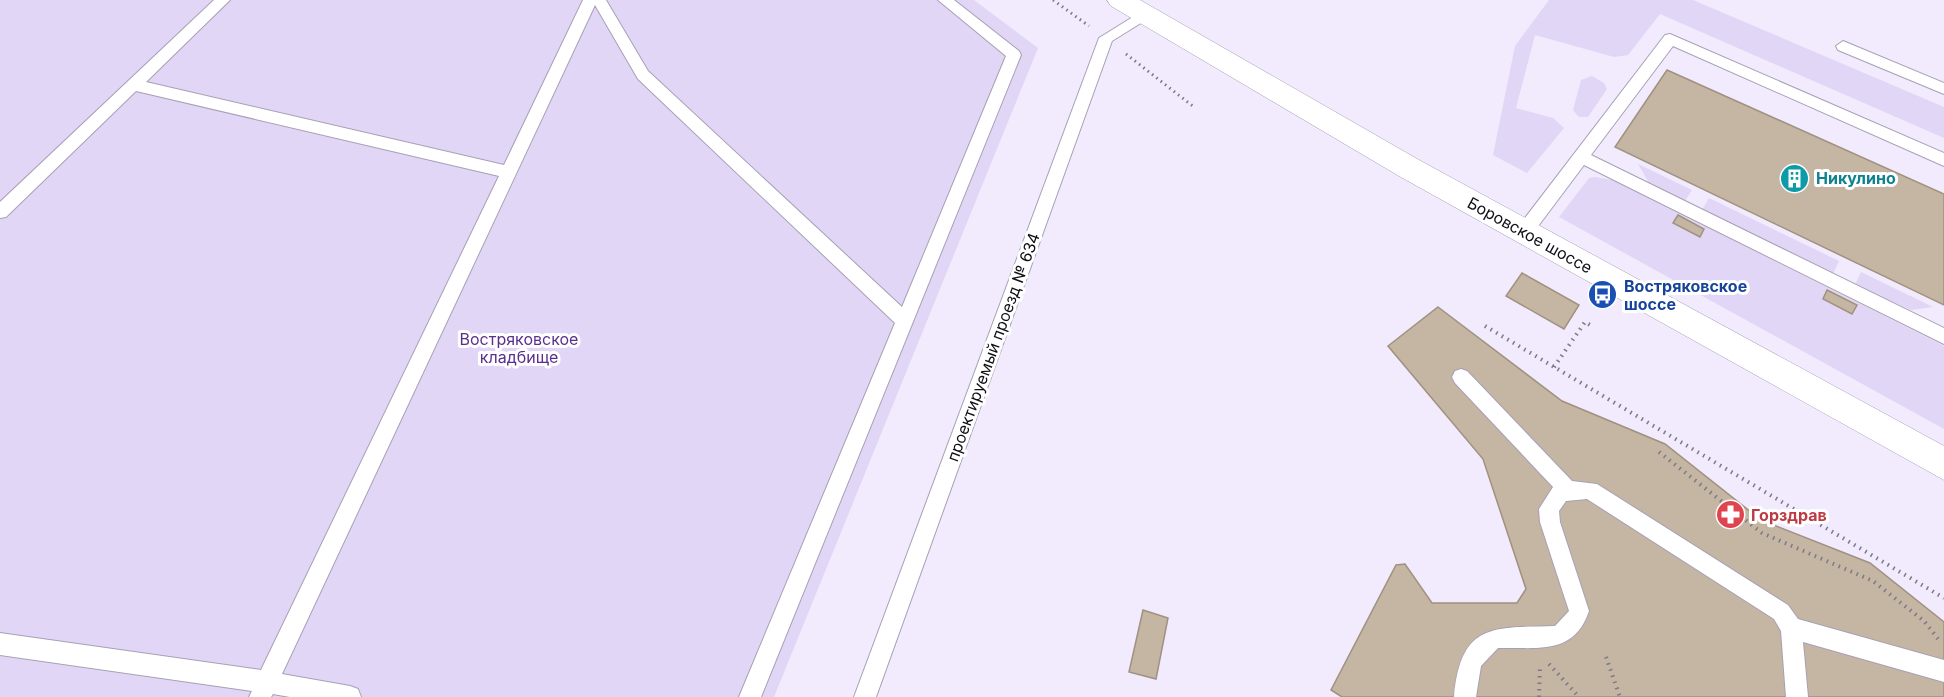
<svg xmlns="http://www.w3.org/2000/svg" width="1944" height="697" viewBox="0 0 1944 697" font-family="Inter,sans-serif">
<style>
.green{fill:#e1d6f6;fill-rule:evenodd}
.building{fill:#c5b5a3;stroke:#a09180;stroke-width:1.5}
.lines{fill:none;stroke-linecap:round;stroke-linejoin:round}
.service-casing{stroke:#a7a0b5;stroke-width:2}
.tertiary-casing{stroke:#a7a0b5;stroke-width:1}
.path-far1{stroke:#7d7986;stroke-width:3;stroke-dasharray:1.5 4;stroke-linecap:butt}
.path{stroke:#7d7986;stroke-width:4;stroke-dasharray:1.5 5;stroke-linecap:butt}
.service{fill:#fff;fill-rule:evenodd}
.tertiary{fill:#fff;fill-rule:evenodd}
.labels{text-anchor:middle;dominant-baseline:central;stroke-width:6;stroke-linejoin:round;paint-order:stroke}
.culture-label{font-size:16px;font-weight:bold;fill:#0d838f;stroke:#fff;text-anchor:start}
.street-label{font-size:16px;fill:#100e15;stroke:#fff}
.transit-label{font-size:16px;font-weight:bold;fill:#164399;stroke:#fff;text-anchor:start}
.park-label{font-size:16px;fill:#5b2f8e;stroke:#fff}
.health-label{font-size:16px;font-weight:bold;fill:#be3a42;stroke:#fff;text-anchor:start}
</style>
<rect width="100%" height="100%" fill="#f1ebfd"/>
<path class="green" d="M 0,0 L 974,0 L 1038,48 L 774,697 L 0,697 Z
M 1549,0 L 1693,0 L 1944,107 L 1944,138 L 1660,14 L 1628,55 L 1614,57 L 1535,35 L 1516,108 L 1553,118 L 1564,128 L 1527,173 L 1493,155 L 1515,46 Z
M 1592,76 L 1604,83 L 1607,89 L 1588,117 L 1579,117 L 1573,110 L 1581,80 Z
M 1638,164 L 1692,190 L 1685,201 L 1649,183 Z
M 1595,177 L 1617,181 L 1944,346 L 1944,429 L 1559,217 L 1589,178 ZM 1827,290 L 1856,304 L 1852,313 L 1823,299 Z
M 1709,198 L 1839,261 L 1833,274 L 1702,210 Z
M 1861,272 L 1933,307 L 1911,310 L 1855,285 Z"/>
<path class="building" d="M 1667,70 L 1944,194 L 1944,305 L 1615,147 Z
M 1678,215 L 1704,229 L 1700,237 L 1673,223 Z
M 1522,273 L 1579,305 L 1564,329 L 1506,296 Z
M 1827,290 L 1857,305 L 1852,314 L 1823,299 Z
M 1438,307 L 1562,401 L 1665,444 L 1761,520 L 1870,563 L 1944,622 L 1944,697 L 1342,697 L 1331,690 L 1396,565 L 1405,564 L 1432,603 L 1517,603 L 1526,589 L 1483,459 L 1388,346 Z
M 1143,610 L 1168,618 L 1156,679 L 1129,672 Z"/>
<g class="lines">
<defs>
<path id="service" d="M 214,0 L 230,0 L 146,82 L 504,165 L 583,0 L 606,0 L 648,71 L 902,307 L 1006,56 L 938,0 L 954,0 L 1019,51 L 1021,55 L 761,697 L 739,697 L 895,323 L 638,79 L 595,5 L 282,674 L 350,686 L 358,689 L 361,697 L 290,697 L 273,694 L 271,697 L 249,697 L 252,691 L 0,655 L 0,633 L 261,670 L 499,176 L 136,91 L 6,217 L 0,218 L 0,202 Z
M 1144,10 L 1151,15 L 1149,18 L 1112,41 L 876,697 L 854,697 L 1099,38 Z
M 1670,34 L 1944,153 L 1944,166 L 1673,46 L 1591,155 L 1944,328 L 1944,344 L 1584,165 L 1530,237 L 1518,237 L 1516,232 L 1518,227 L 1665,35 Z
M 1843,41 L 1944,83 L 1944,94 L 1838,50 L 1836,46 Z
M 1461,369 L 1467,371 L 1572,481 L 1597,484 L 1788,605 L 1798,619 L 1944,660 L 1944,682 L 1803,642 L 1808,697 L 1786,697 L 1781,631 L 1774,619 L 1587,499 L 1566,501 L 1559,511 L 1560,522 L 1589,611 C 1574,656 1537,647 1498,648 L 1481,666 L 1476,697 L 1454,697 C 1461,622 1493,628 1555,626 L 1569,611 L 1540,522 L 1539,509 L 1553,487 L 1455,383 L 1452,377 L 1455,371 Z"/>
<path id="tertiary" d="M 1107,0 L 1140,0 L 1419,160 L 1944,446 L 1944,480 L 1399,176 L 1111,6 Z"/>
</defs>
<use href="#service" class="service-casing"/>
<use href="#tertiary" class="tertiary-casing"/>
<path class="path-far1" d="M 1053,0 L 1089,26
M 1126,54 L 1194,107"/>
<path class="path" d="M 1485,326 L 1944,598
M 1554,367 L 1585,322 L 1592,326
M 1659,452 L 1762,533 L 1873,581 L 1924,621 L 1939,640
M 1606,657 L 1620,697
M 1549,664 L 1579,697
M 1539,697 L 1540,665"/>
<use href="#service" class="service"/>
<use href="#tertiary" class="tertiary"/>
</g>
<defs>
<symbol id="building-disc" viewBox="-11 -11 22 22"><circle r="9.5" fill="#0f9aa8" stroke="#fff"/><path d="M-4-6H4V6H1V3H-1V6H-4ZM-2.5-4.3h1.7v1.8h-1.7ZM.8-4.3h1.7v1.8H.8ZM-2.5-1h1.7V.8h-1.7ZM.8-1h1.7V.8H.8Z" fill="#fff"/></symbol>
<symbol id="bus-disc" viewBox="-11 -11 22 22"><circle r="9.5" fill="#1a4fb4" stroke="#fff"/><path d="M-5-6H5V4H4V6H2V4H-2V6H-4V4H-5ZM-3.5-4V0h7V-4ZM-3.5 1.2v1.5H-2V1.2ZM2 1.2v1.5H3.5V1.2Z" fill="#fff"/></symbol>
<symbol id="pharmacy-disc" viewBox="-11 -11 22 22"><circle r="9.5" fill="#e0444e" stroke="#fff"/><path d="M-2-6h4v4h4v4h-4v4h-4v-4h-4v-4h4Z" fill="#fff"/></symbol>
</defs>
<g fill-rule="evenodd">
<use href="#building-disc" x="1778" y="162" width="33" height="33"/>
<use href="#bus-disc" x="1586" y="278" width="33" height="33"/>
<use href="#pharmacy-disc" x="1714" y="498" width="33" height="33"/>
</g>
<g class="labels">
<g class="culture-label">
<text x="1816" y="178">Никулино</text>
</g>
<g class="street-label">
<text transform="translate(1530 235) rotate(29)">Боровское шоссе</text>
<text transform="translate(993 347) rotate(-70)">проектируемый проезд № 634</text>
</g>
<g class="transit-label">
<text x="1624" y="286">Востряковское<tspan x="1624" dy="18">шоссе</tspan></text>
</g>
<g class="park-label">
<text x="519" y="339">Востряковское<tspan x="519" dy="18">кладбище</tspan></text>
</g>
<g class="health-label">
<text x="1751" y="515">Горздрав</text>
</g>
</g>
</svg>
